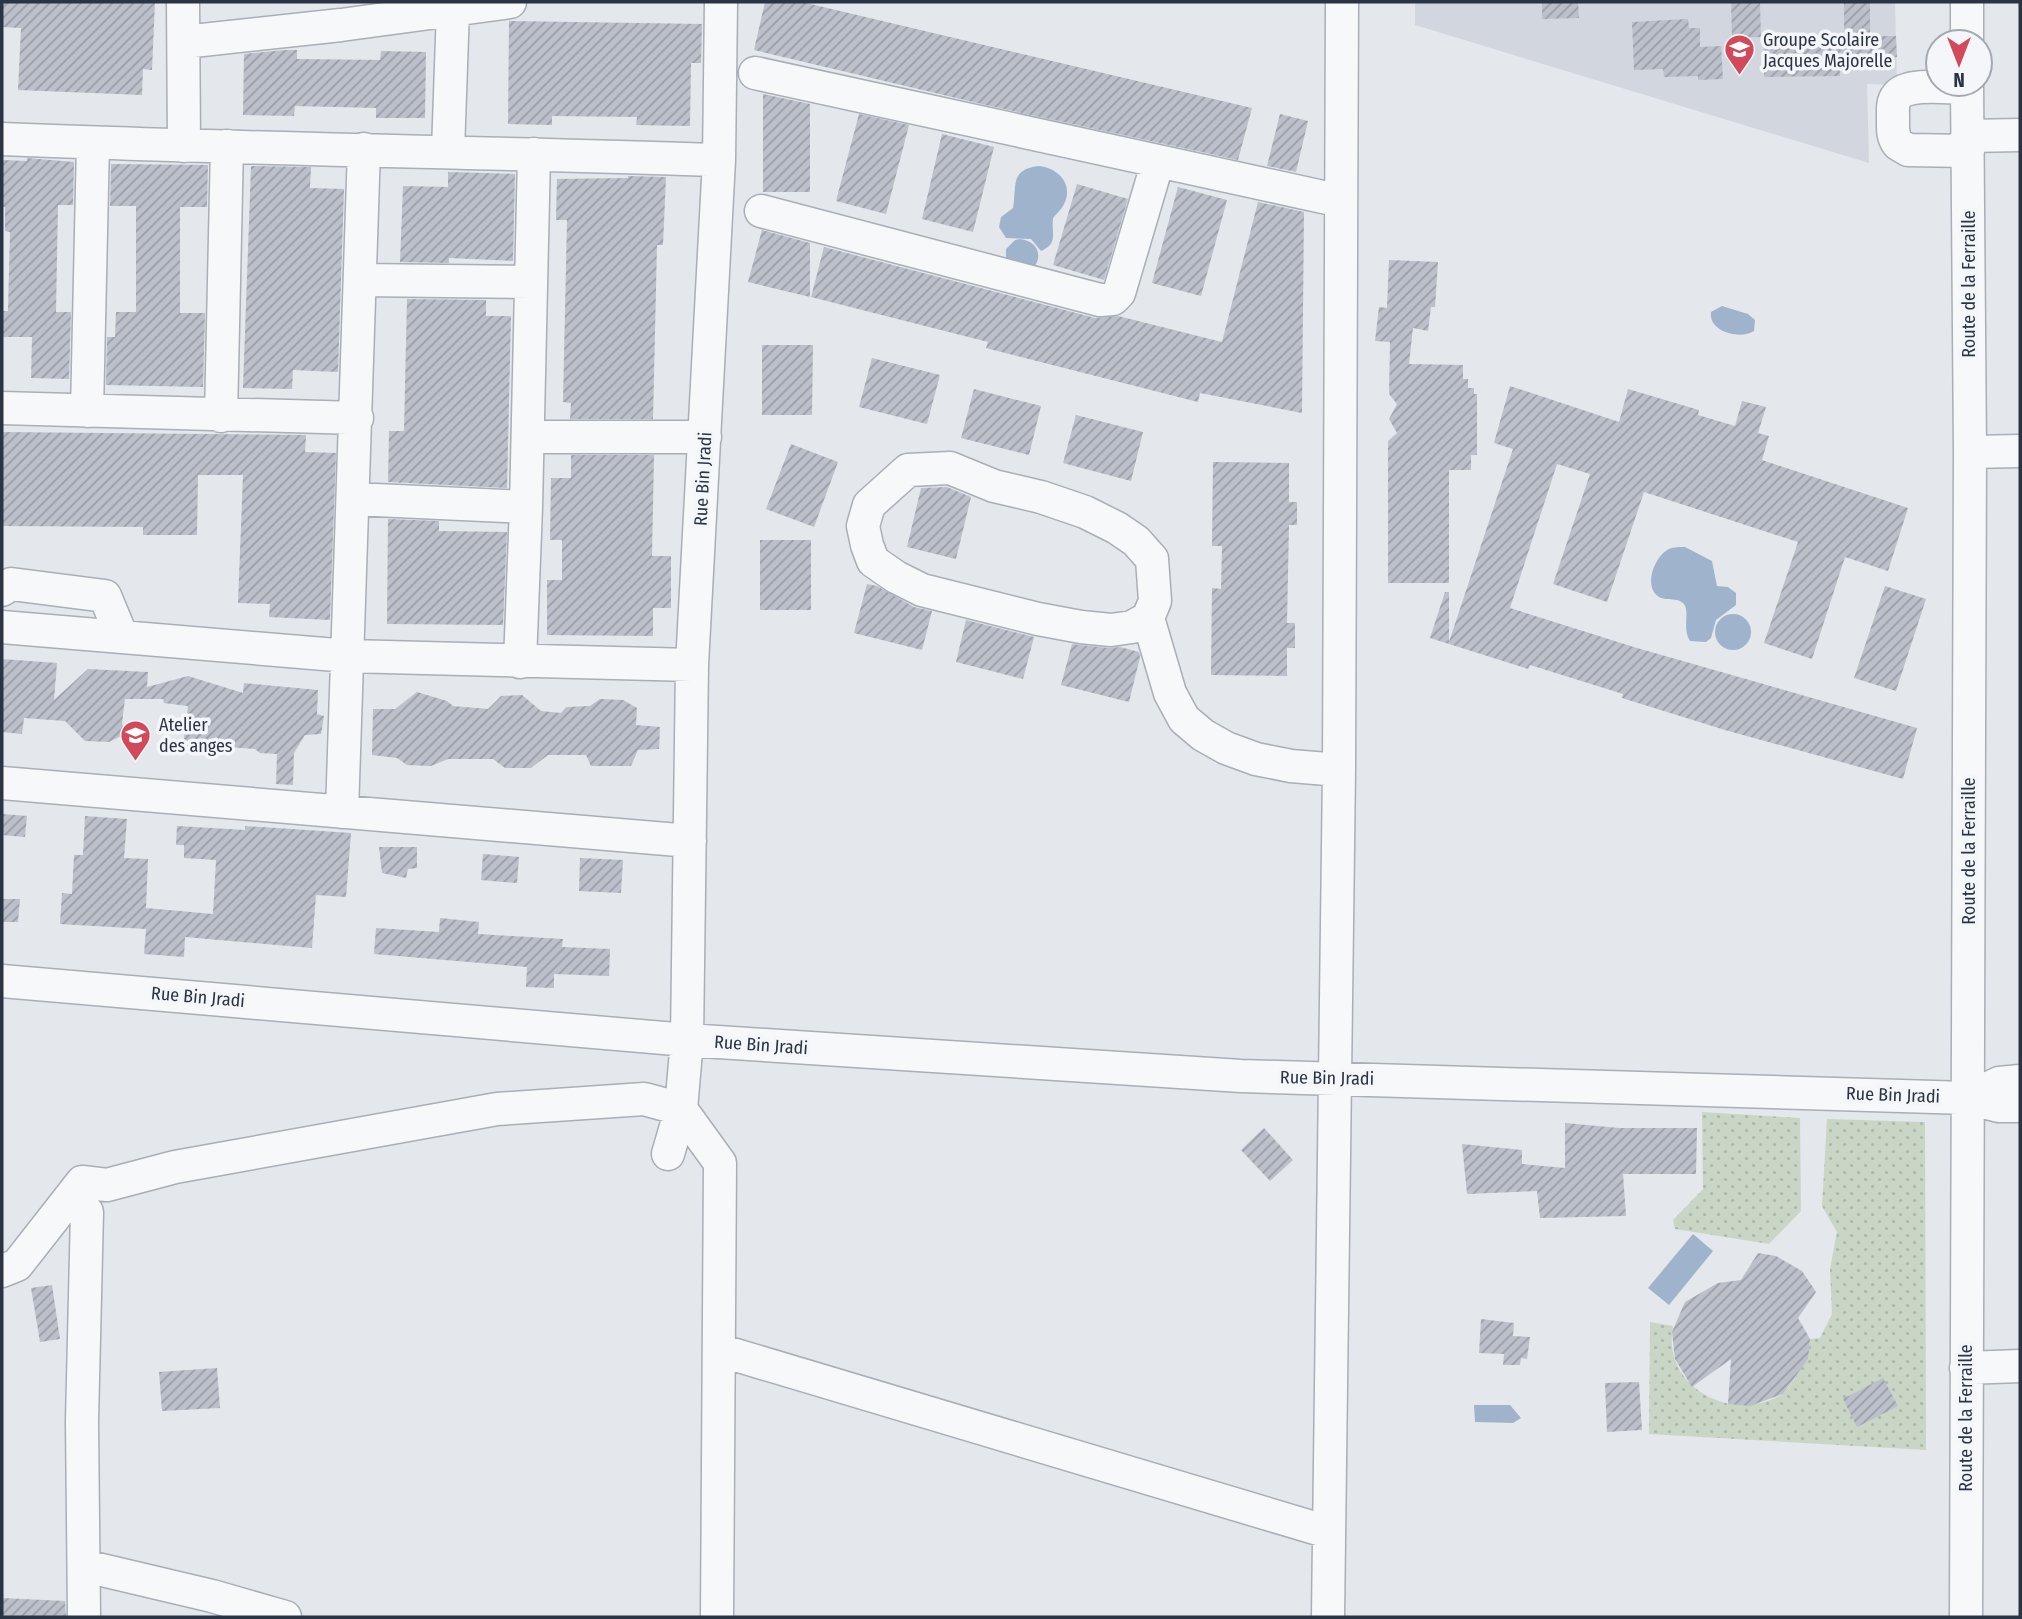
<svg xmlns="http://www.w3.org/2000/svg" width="2022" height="1619" viewBox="0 0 2022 1619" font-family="'Fira Sans Condensed',sans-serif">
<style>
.built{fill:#d2d6de}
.park{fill:url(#park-dots)}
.water{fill:#9fb4cc}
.building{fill:url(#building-hatch)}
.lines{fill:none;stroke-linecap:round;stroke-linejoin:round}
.minor-casing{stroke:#a9aeb7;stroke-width:35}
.minor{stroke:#f7f8fa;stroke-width:32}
.labels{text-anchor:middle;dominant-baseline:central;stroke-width:7;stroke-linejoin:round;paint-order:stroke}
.poi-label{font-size:18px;fill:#2b3445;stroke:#f4f6f9;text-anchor:start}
.street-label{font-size:18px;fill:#2b3445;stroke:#f4f6f9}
</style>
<defs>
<pattern id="park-dots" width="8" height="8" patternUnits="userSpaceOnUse" patternTransform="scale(1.75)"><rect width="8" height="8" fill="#c9d6c5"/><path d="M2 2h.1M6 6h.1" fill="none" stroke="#adb8ab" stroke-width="1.8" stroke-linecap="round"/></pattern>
<pattern id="building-hatch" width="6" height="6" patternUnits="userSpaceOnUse" patternTransform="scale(1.75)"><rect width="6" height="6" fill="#bbc0ca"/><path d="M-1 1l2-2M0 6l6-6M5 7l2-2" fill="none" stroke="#989da6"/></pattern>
</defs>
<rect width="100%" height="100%" fill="#e4e7ec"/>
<path class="built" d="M 1415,2 L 1895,2 L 1897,85 L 1867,84 L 1869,163 L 1415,25 Z"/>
<path class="park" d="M 1702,1112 L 1800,1118 L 1801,1211 L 1769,1244 L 1675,1229 L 1673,1220 L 1703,1189 Z
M 1827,1119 L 1925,1122 L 1926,1450 L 1649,1434 L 1650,1322 L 1673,1326 C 1661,1387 1732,1424 1781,1395 C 1787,1391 1791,1383 1795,1378 C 1805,1363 1808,1358 1810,1339 L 1820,1338 L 1832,1314 L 1830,1269 L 1837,1232 L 1822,1206 Z"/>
<path class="water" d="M 1039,166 C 1058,168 1074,184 1064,204 C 1062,209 1057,213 1053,218 C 1051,233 1059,243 1041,251 L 1031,239 L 1006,238 L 999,227 L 1001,217 L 1013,208 C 1017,187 1009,169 1039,166 Z
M 1020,239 C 1037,241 1044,255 1033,269 L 1006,260 L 1006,249 L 1015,240 Z
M 1722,306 L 1748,314 L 1755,320 L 1754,331 C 1741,340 1708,332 1711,312 Z
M 1685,547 L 1712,561 L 1717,586 L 1728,587 L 1736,593 L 1736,605 L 1716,620 L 1711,638 L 1706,642 L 1690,641 C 1682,629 1690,612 1684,604 C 1676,595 1661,604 1654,592 C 1646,580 1656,555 1669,549 C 1673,547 1681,547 1685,547 Z
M1715 632a18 18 0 1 1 36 0a18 18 0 1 1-36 0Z
M 1693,1234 L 1713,1251 L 1669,1305 L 1648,1288 Z
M 1474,1405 L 1510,1405 L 1521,1418 L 1513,1423 L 1475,1422 Z"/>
<path class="building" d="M 2,2 L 155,2 L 152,70 L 143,69 L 142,95 L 18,90 L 21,28 L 2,27 Z
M 765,2 L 802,2 L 1252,108 L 1238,160 L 990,106 L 754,50 Z
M 1542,2 L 1578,2 L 1579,18 L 1542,19 Z
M 1731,2 L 1760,2 L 1761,37 L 1732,38 Z
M 1844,2 L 1870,2 L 1870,36 L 1896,36 L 1897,57 L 1839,58 L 1840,76 L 1764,77 L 1764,42 L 1844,42 Z
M 1688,19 L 1689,28 L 1700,28 L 1700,47 L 1721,46 L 1723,79 L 1698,80 L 1698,76 L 1664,77 L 1663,69 L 1634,70 L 1632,22 Z
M 509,21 L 702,24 L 701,63 L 691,63 L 690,126 L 636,125 L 637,117 L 552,116 L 552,125 L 508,124 Z
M 284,50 L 297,50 L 297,59 L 380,60 L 381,51 L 426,52 L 425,118 L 376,118 L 376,108 L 295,106 L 294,116 L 243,115 L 244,54 Z
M 763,94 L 810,104 L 810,192 L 763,192 Z
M 859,114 L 909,125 L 886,214 L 836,201 Z
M 1280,114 L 1308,121 L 1296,172 L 1267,166 Z
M 942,134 L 994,147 L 973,232 L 922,219 Z
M 27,158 L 74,162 L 73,205 L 58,205 L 56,312 L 71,312 L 69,379 L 31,378 L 32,337 L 2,337 L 2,311 L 8,311 L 10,232 L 5,231 L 5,207 L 2,207 L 2,160 L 27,161 Z
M 111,164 L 208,165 L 207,207 L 180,207 L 180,313 L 205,313 L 203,387 L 106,385 L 107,337 L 115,337 L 116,312 L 136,312 L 136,206 L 110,206 Z
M 251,166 L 311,167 L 310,188 L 344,189 L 338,372 L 293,370 L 292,389 L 243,388 Z
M 448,172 L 515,174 L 513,261 L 449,258 L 449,263 L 400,262 L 403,186 L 448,187 Z
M 628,176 L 666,177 L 663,245 L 657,245 L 653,419 L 570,419 L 571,403 L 563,402 L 567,220 L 556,220 L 557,179 L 628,178 Z
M 1077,184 L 1128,199 L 1104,280 L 1053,265 Z
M 1178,187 L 1227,200 L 1201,296 L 1152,283 Z
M 1258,202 L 1304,212 L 1302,413 L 1200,393 L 1198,402 L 986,348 L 988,342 L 811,297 L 824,247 L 1095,318 L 1118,316 L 1222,342 Z
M 762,230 L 810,243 L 810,297 L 748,282 Z
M 1389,260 L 1438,262 L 1435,307 L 1431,307 L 1428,331 L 1413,328 L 1409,364 L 1463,365 L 1463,379 L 1468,379 L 1468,388 L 1474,388 L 1474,394 L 1477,394 L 1477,455 L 1471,455 L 1471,470 L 1449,470 L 1449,583 L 1388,583 L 1388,441 L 1397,433 L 1389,419 L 1397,404 L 1389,394 L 1390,342 L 1375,341 L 1379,307 L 1387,308 Z
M 407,299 L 486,300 L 486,316 L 511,316 L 507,488 L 388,482 L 389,431 L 404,431 Z
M 762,345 L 813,345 L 812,415 L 762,415 Z
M 872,358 L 940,375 L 927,424 L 859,407 Z
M 1510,386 L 1619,422 L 1628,389 L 1699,410 L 1698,415 L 1735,426 L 1742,401 L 1766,407 L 1758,433 L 1769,436 L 1762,460 L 1908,508 L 1888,571 L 1845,557 L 1812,659 L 1764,643 L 1798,542 L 1644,492 L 1607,602 L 1553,584 L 1590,474 L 1557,464 L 1510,608 L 1637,648 L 1917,728 L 1903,779 L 1725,730 L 1622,698 L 1623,694 L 1530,665 L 1528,669 L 1430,638 L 1445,592 L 1449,592 L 1449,642 L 1513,449 L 1494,443 Z
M 974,389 L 1041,406 L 1029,455 L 961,438 Z
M 1076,415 L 1143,432 L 1131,481 L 1063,463 Z
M 2,432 L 306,435 L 305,452 L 336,453 L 330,620 L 269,617 L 270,604 L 238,603 L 243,475 L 198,475 L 197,535 L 143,535 L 143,527 L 2,526 Z
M 791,444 L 838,462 L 814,527 L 766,509 Z
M 571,455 L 654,455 L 652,556 L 671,556 L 671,608 L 653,608 L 653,636 L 547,635 L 547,580 L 562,580 L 562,540 L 550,540 L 551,478 L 571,478 Z
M 1213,462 L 1289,463 L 1289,502 L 1297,502 L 1297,525 L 1289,525 L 1287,623 L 1295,623 L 1295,648 L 1287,648 L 1287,676 L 1211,675 L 1212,588 L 1221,589 L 1222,546 L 1212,546 Z
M 947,487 L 971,497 L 956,559 L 907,547 L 921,488 Z
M 388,519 L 439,521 L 439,531 L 507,532 L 503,625 L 387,624 Z
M 760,540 L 811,540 L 811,610 L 760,610 Z
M 867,584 L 877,586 L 914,607 L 932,611 L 922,650 L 854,633 Z
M 1885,586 L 1926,599 L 1896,691 L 1854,678 Z
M 966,620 L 1034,637 L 1023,679 L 956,662 Z
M 1072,644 L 1109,648 L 1120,647 L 1139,652 L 1140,657 L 1129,702 L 1061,685 Z
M 2,659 L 57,663 L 54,700 L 88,669 L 148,672 L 147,687 L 188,676 L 243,693 L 244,683 L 318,690 L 317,714 L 324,716 L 321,734 L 305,735 L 294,753 L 293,785 L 276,784 L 277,754 L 260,753 L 255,749 L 216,746 L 200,750 L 183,748 L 188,706 L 164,703 L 163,699 L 125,699 L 122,723 L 125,734 L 109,742 L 85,741 L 65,721 L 24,718 L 22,734 L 2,732 Z
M 417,692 L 447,701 L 453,706 L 488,709 L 501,696 L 522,695 L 541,711 L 561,713 L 566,707 L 590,706 L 600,699 L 623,700 L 637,708 L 636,725 L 660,727 L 659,749 L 638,750 L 631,766 L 591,766 L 586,755 L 548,755 L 531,768 L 505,768 L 493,759 L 448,759 L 431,766 L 407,765 L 397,758 L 372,755 L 373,709 L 395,709 Z
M 2,814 L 27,816 L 25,837 L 2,835 Z
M 85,816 L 127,819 L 124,858 L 148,859 L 146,908 L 213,914 L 216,860 L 184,858 L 184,845 L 176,845 L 177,826 L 245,830 L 245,826 L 351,833 L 346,897 L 316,895 L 312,948 L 185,937 L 184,957 L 144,954 L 146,929 L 60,924 L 62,893 L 72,894 L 74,855 L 83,855 Z
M 379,847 L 417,847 L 417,868 L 408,869 L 406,878 L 382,873 Z
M 483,854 L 519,857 L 517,883 L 481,880 Z
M 580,858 L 623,860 L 621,893 L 579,891 Z
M 2,899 L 20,899 L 18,922 L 2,922 Z
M 440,918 L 479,922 L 478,934 L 563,939 L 562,947 L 610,949 L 609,976 L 554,974 L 554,988 L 526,987 L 527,967 L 374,954 L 376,928 L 439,932 Z
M 1565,1123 L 1619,1128 L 1697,1128 L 1696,1174 L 1623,1174 L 1626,1216 L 1540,1218 L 1537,1191 L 1467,1194 L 1462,1144 L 1522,1150 L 1522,1164 L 1565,1168 Z
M 1264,1128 L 1293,1160 L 1270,1181 L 1241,1150 Z
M 1758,1253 L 1776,1256 L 1802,1271 L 1816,1292 L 1798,1318 L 1810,1339 L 1808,1359 L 1783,1394 L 1750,1406 L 1728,1404 L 1731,1359 L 1692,1387 L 1675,1359 L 1672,1332 L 1685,1302 L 1718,1283 L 1741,1280 Z
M 52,1285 L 60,1339 L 40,1342 L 31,1288 Z
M 1481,1319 L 1514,1323 L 1513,1336 L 1530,1337 L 1527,1359 L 1521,1358 L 1520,1365 L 1503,1365 L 1504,1354 L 1479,1353 Z
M 217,1368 L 220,1408 L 162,1411 L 159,1372 Z
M 1883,1378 L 1898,1406 L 1857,1427 L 1843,1399 Z
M 1639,1382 L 1642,1430 L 1607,1432 L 1605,1383 Z
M 2,1598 L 65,1601 L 66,1617 L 2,1617 Z"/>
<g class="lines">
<defs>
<path id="minor" d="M 183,2 L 184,146
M 184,42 L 341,25 L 510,2
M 1967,42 L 1967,2
M 755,73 L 1341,201
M 1967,88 C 1951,88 1906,82 1897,96 C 1892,102 1893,110 1893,118 C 1893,128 1892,136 1898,144 L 1908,150 L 1968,151
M 1967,136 L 2020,135
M 2,139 C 241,149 480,152 719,160
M 448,151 L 453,9
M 761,211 L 1100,300 L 1113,299 L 1119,293 L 1158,161
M 360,280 L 531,282
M 2,408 L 357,418
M 87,411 L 93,143
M 221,416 L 227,146
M 528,437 L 705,437
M 1970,452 L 2020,451
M 354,499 L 526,507 L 534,154
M 2,590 L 11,584 L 105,596 L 122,637
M 1148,618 L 1132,627 L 1111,630 L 1081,627 L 1038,619 L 922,590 L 896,577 L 873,561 L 867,545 L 863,526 L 869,505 L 908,470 L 950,468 L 994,486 L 1041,497 L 1085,512 L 1117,528 L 1136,541 L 1152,559 L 1155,601 L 1148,618 L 1170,693 L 1184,719 L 1203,735 L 1226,748 L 1256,759 L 1291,766 L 1339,770
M 2,627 L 348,656 L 692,665
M 520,662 L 526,507
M 2,783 L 690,841
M 342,812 L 364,149
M 2,981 L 687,1040 L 1241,1076 L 1967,1098 L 1999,1106 L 2020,1106
M 1967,1098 L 1999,1083 L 2020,1081
M 66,1203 L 87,1212 L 82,1421 L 84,1617
M 2,1271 L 17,1265 L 82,1182 L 107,1185 L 175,1167 L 497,1109 L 644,1099 L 681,1109 L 668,1154
M 719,1350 L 1328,1532
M 1966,1368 L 2020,1366
M 85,1566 L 212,1596 L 285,1617
M 717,1617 L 720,1163 L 681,1109 L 687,1040 L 692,665 L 719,160 L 721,2
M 1328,1617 L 1339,770 L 1342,2
M 1966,1617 L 1970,452 L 1967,84"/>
</defs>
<use href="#minor" class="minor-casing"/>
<use href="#minor" class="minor"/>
</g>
<defs>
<symbol id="school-pin" viewBox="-11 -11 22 30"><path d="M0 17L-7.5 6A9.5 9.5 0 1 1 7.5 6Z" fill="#d1495b" stroke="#f4f6f9"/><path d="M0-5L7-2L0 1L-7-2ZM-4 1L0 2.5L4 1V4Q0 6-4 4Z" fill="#fff"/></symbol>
</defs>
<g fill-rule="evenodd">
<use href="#school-pin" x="1722" y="32" width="35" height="47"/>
<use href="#school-pin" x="118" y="718" width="35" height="47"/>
</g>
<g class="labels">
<g class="poi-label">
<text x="1763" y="40">Groupe Scolaire<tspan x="1763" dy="21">Jacques Majorelle</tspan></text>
<text x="159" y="725">Atelier<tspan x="159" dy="21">des anges</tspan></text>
</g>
<g class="street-label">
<text transform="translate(1969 284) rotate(-90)">Route de la Ferraille</text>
<text transform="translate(703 479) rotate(-87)">Rue Bin Jradi</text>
<text transform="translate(1969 851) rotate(-90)">Route de la Ferraille</text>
<text transform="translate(198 997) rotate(5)">Rue Bin Jradi</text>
<text transform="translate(761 1045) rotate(4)">Rue Bin Jradi</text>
<text transform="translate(1327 1078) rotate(1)">Rue Bin Jradi</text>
<text transform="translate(1893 1095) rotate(2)">Rue Bin Jradi</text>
<text transform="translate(1966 1418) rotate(-90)">Route de la Ferraille</text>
</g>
</g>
<rect width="2022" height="1619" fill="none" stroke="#2b3445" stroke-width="7"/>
<g transform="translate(1959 63) rotate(180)"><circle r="33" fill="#f4f6f9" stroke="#a4a8b1" stroke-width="2"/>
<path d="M0-5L12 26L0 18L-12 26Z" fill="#d1495b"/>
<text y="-10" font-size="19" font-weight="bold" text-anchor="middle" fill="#2b3445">N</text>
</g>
</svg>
